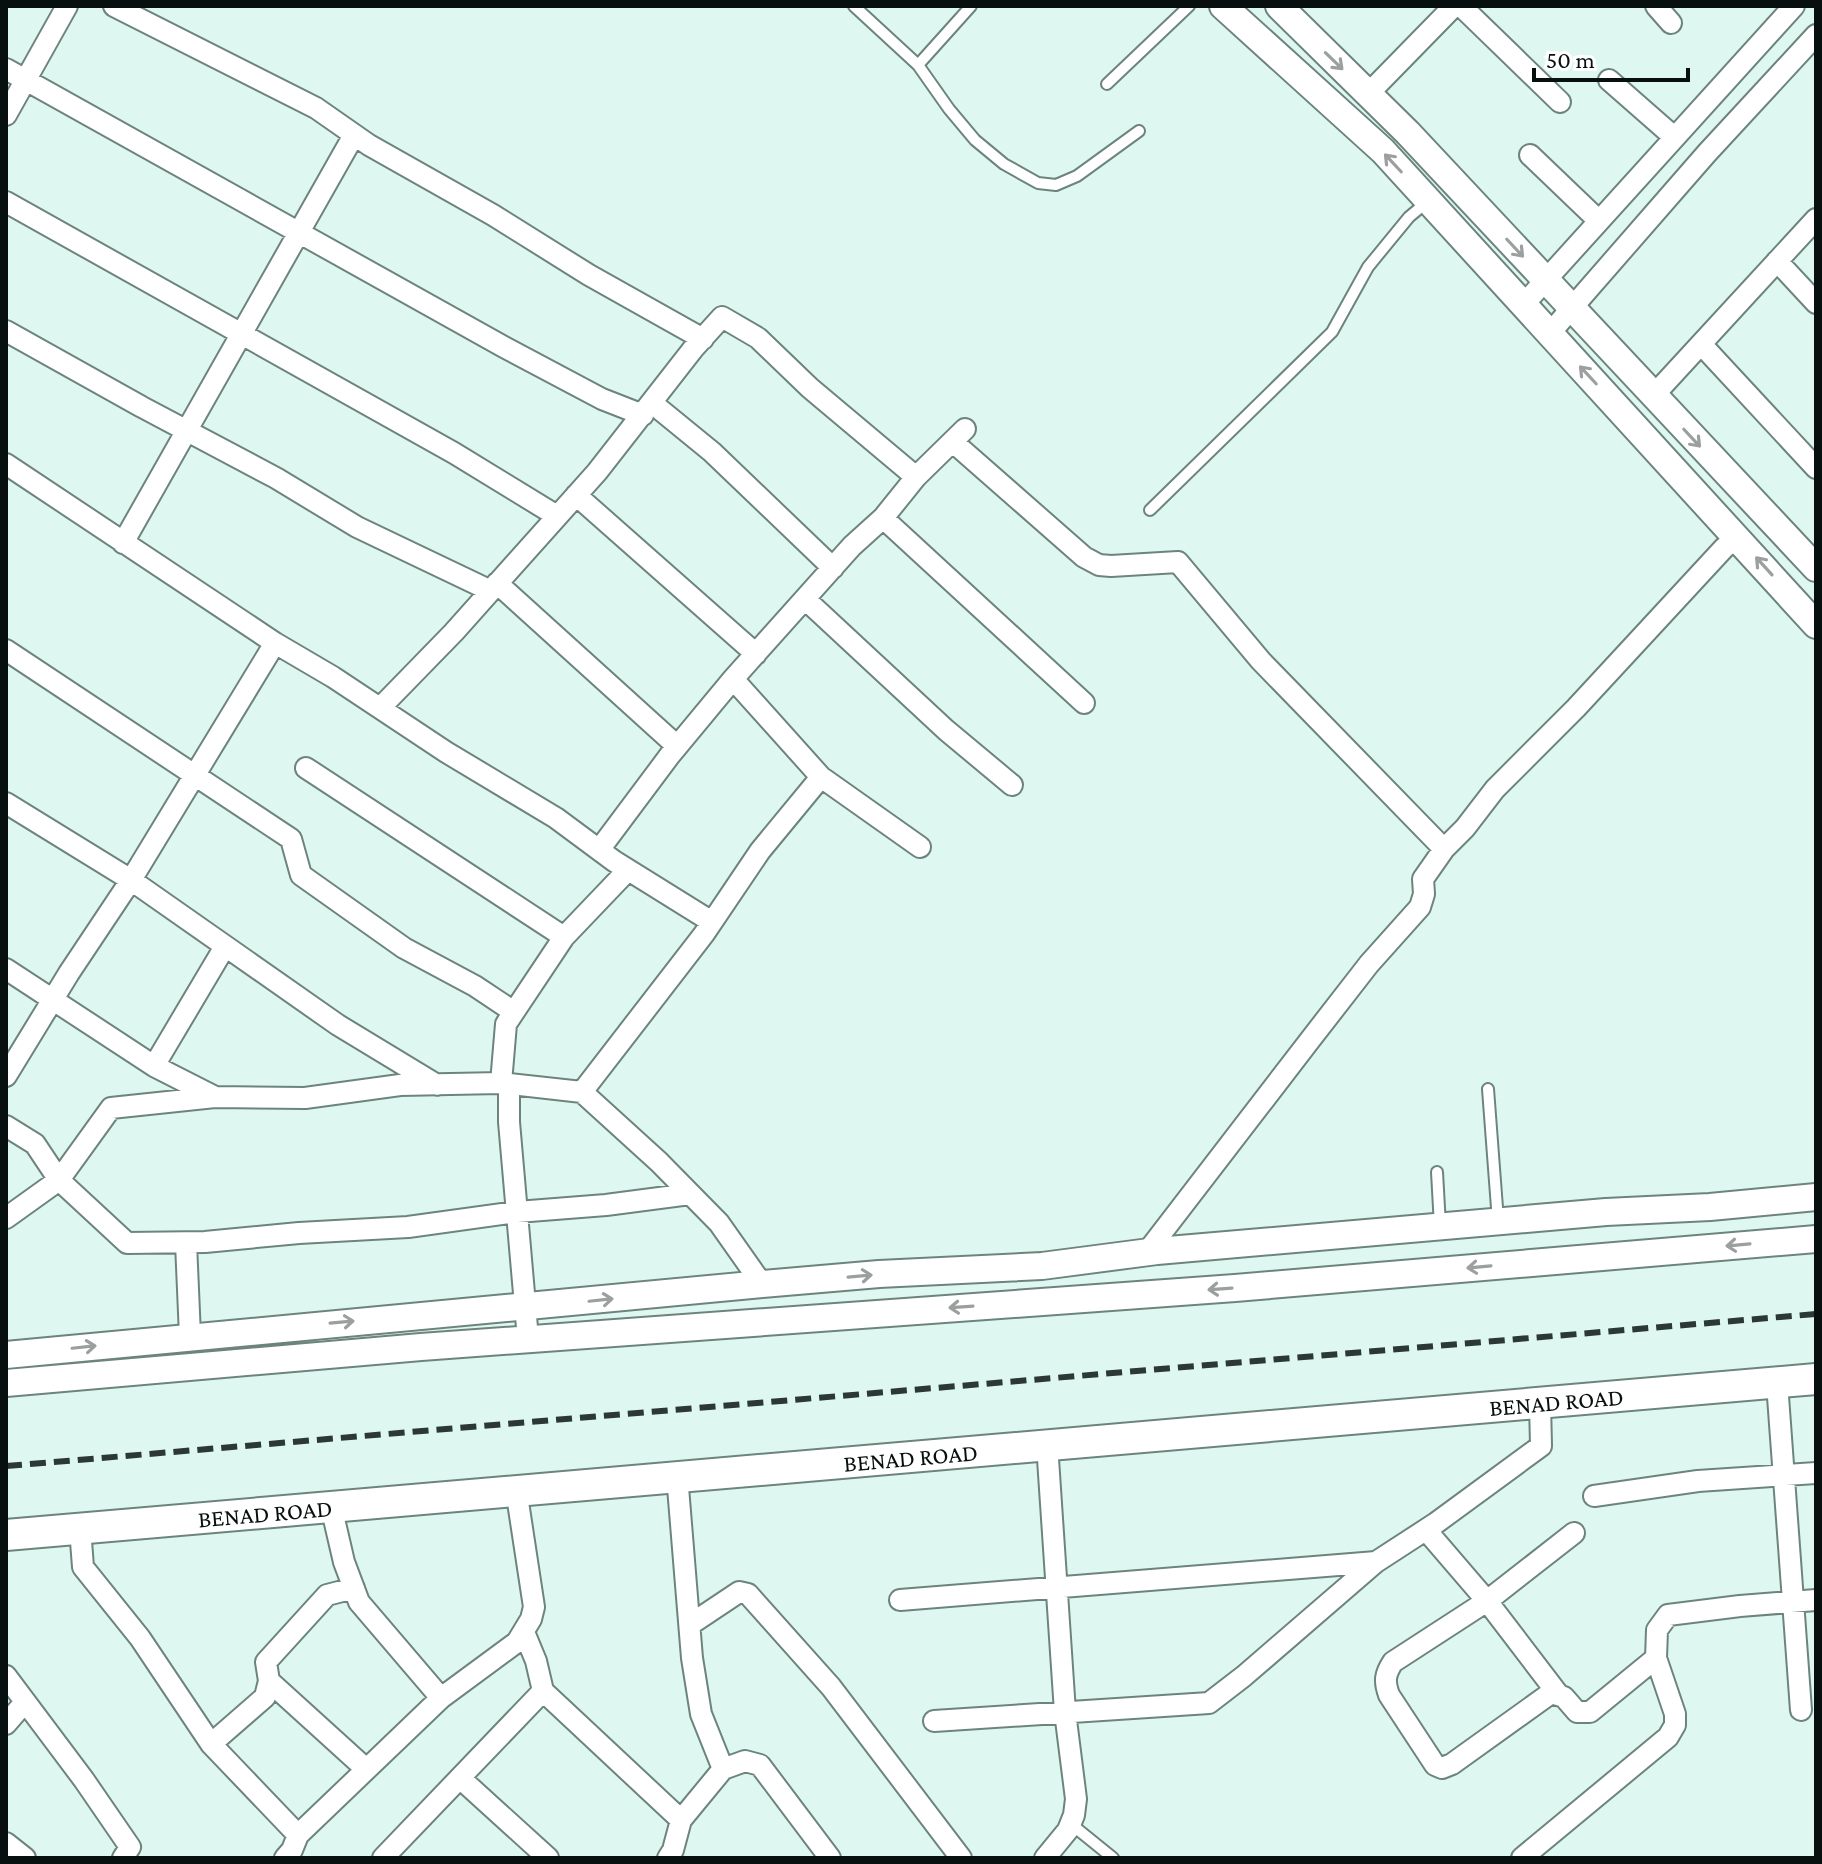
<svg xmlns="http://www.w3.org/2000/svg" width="1822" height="1864" viewBox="0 0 1822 1864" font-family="'Crimson Pro',serif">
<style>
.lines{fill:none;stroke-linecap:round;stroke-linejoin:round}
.service-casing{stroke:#6d847e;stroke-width:14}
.minor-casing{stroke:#6d847e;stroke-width:24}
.tertiary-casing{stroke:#6d847e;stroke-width:30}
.secondary-casing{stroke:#6d847e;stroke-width:34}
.service{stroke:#fff;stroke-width:10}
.minor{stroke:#fff;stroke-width:20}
.tertiary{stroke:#fff;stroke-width:26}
.secondary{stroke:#fff;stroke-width:30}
.rail{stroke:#2c3835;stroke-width:6;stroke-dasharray:16 8;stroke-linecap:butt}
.oneway{stroke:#9c9f9f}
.labels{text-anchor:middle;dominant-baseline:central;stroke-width:6;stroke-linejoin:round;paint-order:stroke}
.street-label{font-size:24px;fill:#07100e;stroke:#fff}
</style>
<rect width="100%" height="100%" fill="#def8f1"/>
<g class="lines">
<defs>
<path id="service" d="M 854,6 L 918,65 L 949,109 L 975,140 L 1004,164 L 1038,183 L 1056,185 L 1077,176 L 1139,131
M 918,65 L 971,6
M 1107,84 L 1189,6
M 1150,510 L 1332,332 L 1368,267 L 1409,217 L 1427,202
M 1488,1089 L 1498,1221
M 1437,1172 L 1440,1226
M 1071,1824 L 1113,1858"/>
<path id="minor" d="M 114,6 L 316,108 L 369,145 L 493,215 L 589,275 L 703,339
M 1461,6 L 1560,102
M 1656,6 L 1671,23
M 6,69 L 504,347 L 602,399 L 643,415
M 1609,80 L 1674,137
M 1368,94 L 1454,6
M 6,115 L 67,6
M 1530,155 L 1599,221
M 6,202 L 454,453 L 557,516
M 1777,261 L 1816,303
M 1524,304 L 1794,6
M 6,331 L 142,407 L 276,478 L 357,527 L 491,591
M 1550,333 L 1707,153 L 1816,35
M 1701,344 L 1816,468
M 1653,396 L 1816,219
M 652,403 L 712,452 L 833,568
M 953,442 L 1084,557 L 1099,565 L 1111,566 L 1178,562 L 1261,661 L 1444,849
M 6,464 L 275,643 L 333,677 L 446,752 L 556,818 L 614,861 L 712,922
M 576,495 L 756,654
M 883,518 L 1084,703
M 123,543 L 354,135
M 497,583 L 677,746
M 805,599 L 946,730 L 1012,785
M 6,650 L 291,839 L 301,875 L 404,948 L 475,986 L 514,1012
M 733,679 L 821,777
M 380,708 L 454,632 L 597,472 L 693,349 L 722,317 L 758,338 L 810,388 L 916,477
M 306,768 L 564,937
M 6,803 L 131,880 L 338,1025 L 437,1085
M 599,850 L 670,755 L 733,679 L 852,546 L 883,518 L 916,477 L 965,429
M 6,969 L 154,1066 L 215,1097
M 154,1066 L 224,948
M 6,1076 L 69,973 L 131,880 L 275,643
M 501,1083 L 506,1024 L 564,937 L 628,870
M 509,1084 L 509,1122 L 528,1339
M 582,1092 L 704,934 L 760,851 L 821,777 L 920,847
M 6,1126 L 35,1144 L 59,1180 L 127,1243 L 205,1242 L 299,1233 L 408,1227 L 517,1212 L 606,1205 L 690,1194
M 6,1218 L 59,1180 L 111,1108 L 215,1097 L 305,1098 L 400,1085 L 501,1083 L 582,1092 L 659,1162 L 719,1223 L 762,1284
M 186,1243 L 190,1336
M 1147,1252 L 1310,1040 L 1369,964 L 1420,907 L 1424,894 L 1423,879 L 1444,849 L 1465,828 L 1495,789 L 1576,708 L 1724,548 L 1738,537
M 1777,1383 L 1801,1710
M 1594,1496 L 1698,1481 L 1816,1473
M 331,1506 L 344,1562 L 359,1602 L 441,1698
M 80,1528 L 83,1567 L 140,1638 L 211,1744 L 298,1835
M 1426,1530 L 1487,1601 L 1558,1694
M 1574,1533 L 1487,1601 L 1393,1662 C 1385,1674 1384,1681 1389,1695 L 1435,1765 L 1442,1768 L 1452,1764 L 1551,1693 L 1564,1697 L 1577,1712 L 1590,1712 L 1656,1658 L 1657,1630 L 1668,1615 L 1740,1606 L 1816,1600
M 900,1600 L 1376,1562
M 691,1624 L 739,1592 L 748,1594 L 831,1687 L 961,1858
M 524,1632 L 536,1661 L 543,1691 L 681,1820
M 6,1676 L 84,1780 L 130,1847 L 123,1858
M 269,1681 L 366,1769
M 934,1721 L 1209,1703 L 1244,1676 L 1376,1562 L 1436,1523 L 1541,1446 L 1540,1403
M 6,1724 L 25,1702
M 211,1744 L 265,1697 L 269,1681 L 266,1662 L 327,1595 L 354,1588
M 723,1769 L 745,1761 L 760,1765 L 830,1858
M 460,1778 L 548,1858
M 6,1843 L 25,1858
M 285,1858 L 292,1850 L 298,1835 L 441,1698 L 517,1642 L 531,1619 L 534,1607 L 516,1489
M 383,1858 L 543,1691
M 668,1858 L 673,1850 L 681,1820 L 723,1769 L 701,1714 L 692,1658 L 677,1475
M 1045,1858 L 1068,1830 L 1074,1815 L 1076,1799 L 1065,1712 L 1047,1444
M 1522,1858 L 1668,1737 L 1675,1725 L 1675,1714 L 1656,1658"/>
<path id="tertiary" d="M 1223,6 L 1383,151 L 1816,625
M 1279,6 L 1408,133 L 1816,568
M 6,1355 L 762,1284 L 879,1274 L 1042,1266 L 1157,1251 L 1606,1212 L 1710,1207 L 1816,1197
M 6,1383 L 421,1347 L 1235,1288 L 1816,1239"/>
<g id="secondary">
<path id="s1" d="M 6,1535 L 1816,1379"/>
</g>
</defs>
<use href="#service" class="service-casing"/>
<use href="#minor" class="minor-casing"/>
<use href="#tertiary" class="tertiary-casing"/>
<use href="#secondary" class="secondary-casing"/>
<use href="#service" class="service"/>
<use href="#minor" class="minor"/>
<use href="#tertiary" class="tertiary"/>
<use href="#secondary" class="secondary"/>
<path class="rail" d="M 6,1466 L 1816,1314"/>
</g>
<defs><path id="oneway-shaft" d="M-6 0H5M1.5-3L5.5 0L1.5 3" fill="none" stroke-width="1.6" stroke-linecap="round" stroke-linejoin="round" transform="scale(2)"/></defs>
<g class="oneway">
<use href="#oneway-shaft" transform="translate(1334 61) rotate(44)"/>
<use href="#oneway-shaft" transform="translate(1393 163) rotate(-133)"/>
<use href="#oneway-shaft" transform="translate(1515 248) rotate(47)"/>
<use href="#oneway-shaft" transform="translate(1588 375) rotate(-133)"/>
<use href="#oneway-shaft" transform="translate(1692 438) rotate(47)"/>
<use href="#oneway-shaft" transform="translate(1764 566) rotate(-132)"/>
<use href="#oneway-shaft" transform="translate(1738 1245) rotate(175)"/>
<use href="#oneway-shaft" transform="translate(1479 1267) rotate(175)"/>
<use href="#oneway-shaft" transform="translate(860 1276) rotate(-5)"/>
<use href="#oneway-shaft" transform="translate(1220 1289) rotate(176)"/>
<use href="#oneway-shaft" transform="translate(601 1300) rotate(-6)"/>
<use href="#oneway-shaft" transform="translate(961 1307) rotate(176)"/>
<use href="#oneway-shaft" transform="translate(342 1322) rotate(-5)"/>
<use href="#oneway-shaft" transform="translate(84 1347) rotate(-6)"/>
</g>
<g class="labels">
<g class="street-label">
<text stroke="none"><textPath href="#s1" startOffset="1556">BENAD ROAD</textPath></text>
<text stroke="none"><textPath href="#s1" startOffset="908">BENAD ROAD</textPath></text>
<text stroke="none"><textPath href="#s1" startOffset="260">BENAD ROAD</textPath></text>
</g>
</g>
<rect width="1822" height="1864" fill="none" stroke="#07100e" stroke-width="16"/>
<path d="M1534 68v12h154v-12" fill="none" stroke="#07100e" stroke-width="4"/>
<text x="1546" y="68" font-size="24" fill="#07100e" stroke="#ffffff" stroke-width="6" paint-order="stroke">50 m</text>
</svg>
